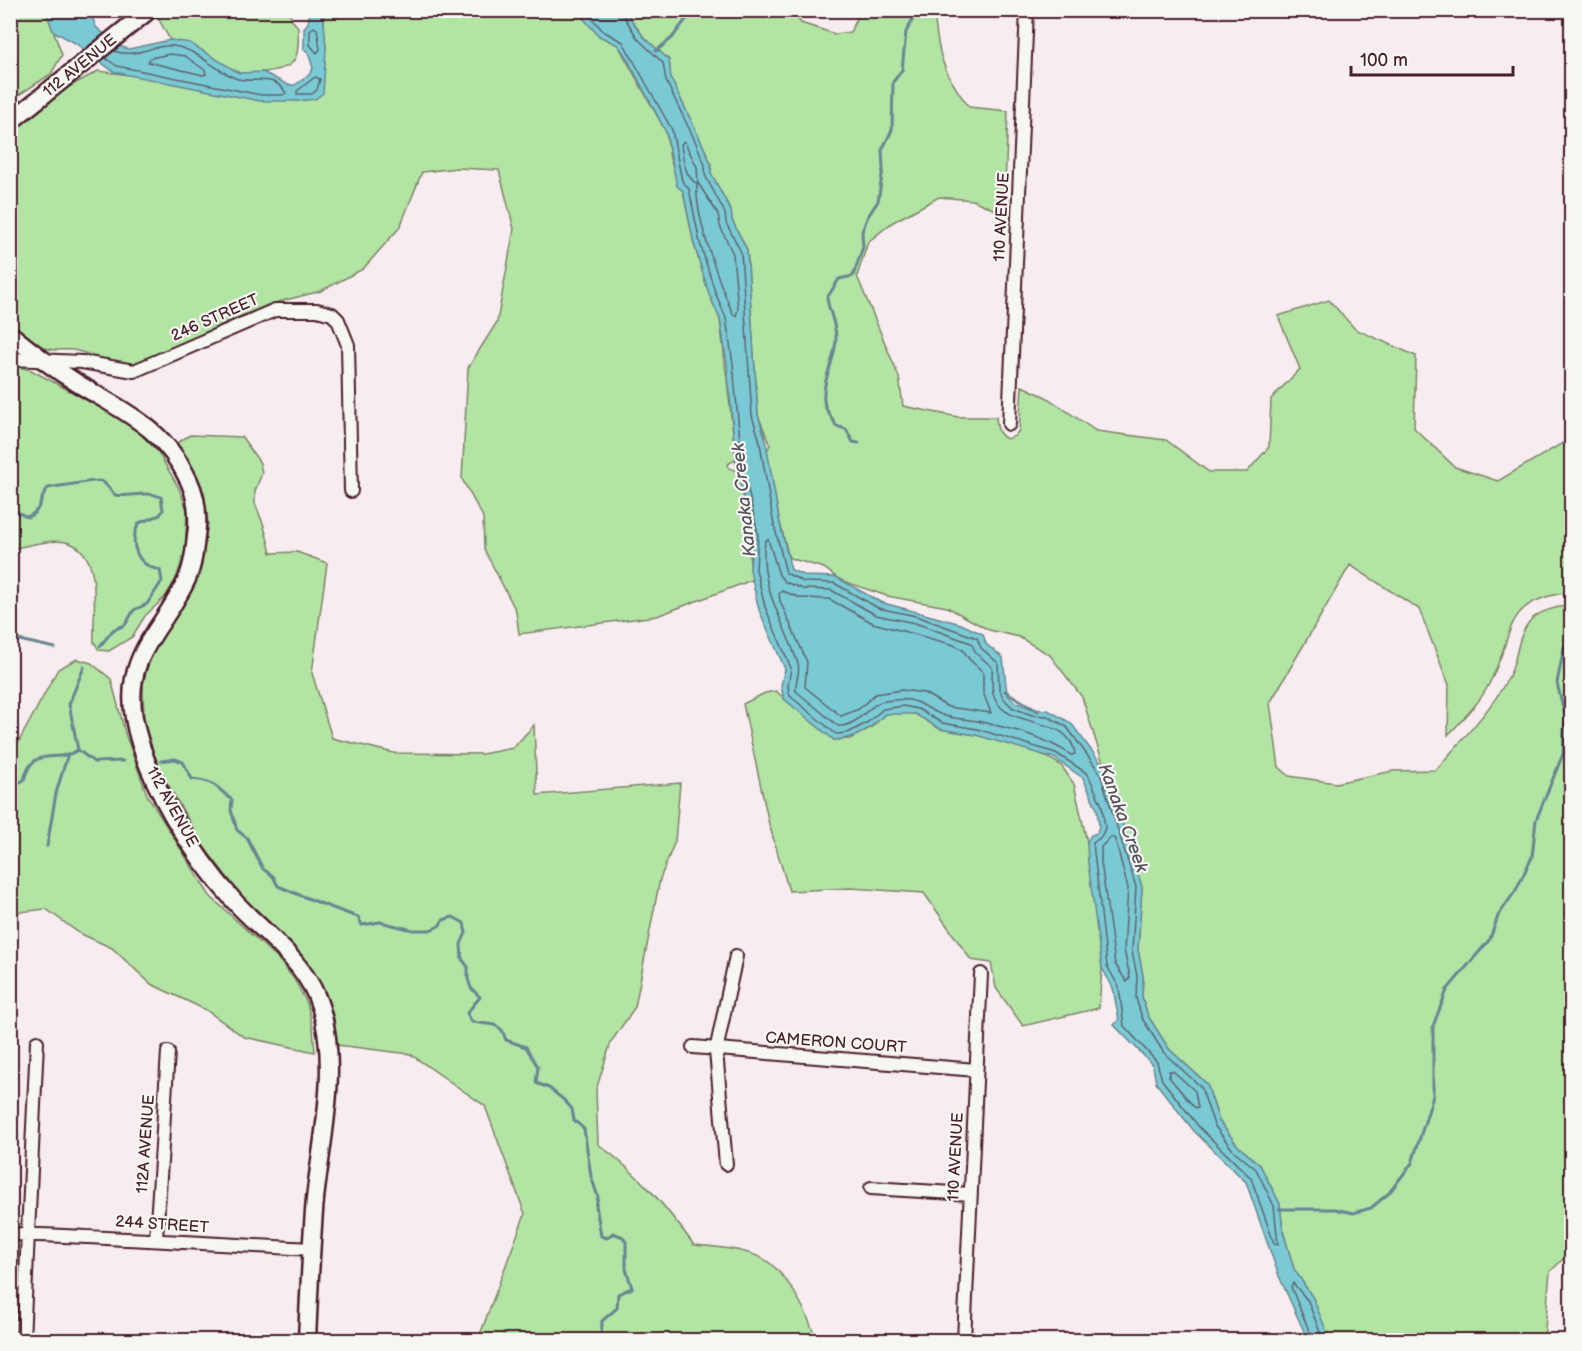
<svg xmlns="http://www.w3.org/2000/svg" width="1582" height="1351" viewBox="0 0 1582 1351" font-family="'Balsamiq Sans',sans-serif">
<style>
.green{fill:#b2e4a4;stroke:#7e8268;stroke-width:1.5}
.water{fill:#7acad5;stroke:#678691;stroke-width:1.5}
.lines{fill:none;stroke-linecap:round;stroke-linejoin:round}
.shore{stroke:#5d636f;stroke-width:1.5}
.stream{stroke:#678691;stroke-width:3}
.street-casing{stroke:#4a1f2b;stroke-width:16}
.secondary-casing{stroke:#4a1f2b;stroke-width:21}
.street{stroke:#f6f6f2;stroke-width:12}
.secondary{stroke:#f6f6f2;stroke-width:16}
.labels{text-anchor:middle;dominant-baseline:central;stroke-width:4.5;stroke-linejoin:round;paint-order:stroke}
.street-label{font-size:16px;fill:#4a1f2b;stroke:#f6f6f2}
.water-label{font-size:18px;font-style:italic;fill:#58525e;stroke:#f6f6f2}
</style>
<rect width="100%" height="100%" fill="#f7ecef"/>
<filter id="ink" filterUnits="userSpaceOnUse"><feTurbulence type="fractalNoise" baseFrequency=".0167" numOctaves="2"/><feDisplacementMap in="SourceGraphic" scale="12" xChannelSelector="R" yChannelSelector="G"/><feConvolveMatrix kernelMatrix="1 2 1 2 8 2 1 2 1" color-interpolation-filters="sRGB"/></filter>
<g filter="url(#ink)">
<path class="green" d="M 11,10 L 46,11 L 62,55 L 51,74 L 11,100 Z
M 166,10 L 290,11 L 291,19 L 298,27 C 298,38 300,55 292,63 C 284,71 246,76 237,72 C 210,62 202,45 170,40 L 156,14 Z
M 323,11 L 577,11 L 599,36 L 618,45 L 666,132 L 670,159 L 683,191 L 694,244 L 709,294 L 720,319 L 736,459 L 728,464 L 729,468 L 738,471 L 741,477 L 752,535 L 749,554 L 752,580 L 657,616 L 519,634 L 516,611 L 484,549 L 483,517 L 462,479 L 468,368 L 497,322 L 514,229 L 499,170 L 457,168 L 422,172 L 400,227 L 363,269 L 321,291 L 270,304 L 229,321 L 141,363 C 114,368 98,355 73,350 C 65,349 56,351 49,349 C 35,346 20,333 11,323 L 10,132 L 67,88 L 98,71 L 155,78 L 218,92 L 298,101 L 326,49 Z
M 625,11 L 792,11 L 801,23 L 835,34 L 850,32 L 860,11 L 934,11 C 938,55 942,71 969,107 L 1008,111 L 1004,214 L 973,200 L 939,197 L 893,222 L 868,242 L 857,276 L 899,377 L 903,406 L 958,417 L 996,417 C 997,427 997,434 1007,439 L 1015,436 L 1019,430 L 1022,386 L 1046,397 L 1096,431 L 1166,440 L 1209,472 L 1247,472 L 1269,447 L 1271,399 L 1300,369 L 1278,316 L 1329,300 L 1355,329 L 1416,356 L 1414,428 L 1455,467 L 1498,481 L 1571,438 L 1571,592 C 1499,601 1517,632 1489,684 C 1479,704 1463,719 1448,735 L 1449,685 L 1419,609 L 1350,565 L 1270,703 L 1279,767 L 1289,776 L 1336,783 L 1393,771 L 1436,770 C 1461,740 1490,712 1508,678 C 1518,661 1516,638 1529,622 C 1538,611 1558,606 1571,606 L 1572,1250 L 1550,1272 L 1544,1340 L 1329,1340 L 1313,1298 L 1294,1269 L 1283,1231 L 1280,1204 L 1260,1165 L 1238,1146 L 1219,1121 L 1207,1084 L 1169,1049 L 1148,1016 L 1142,997 L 1143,976 L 1138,950 L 1142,887 L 1082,697 L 1050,655 L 1019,637 L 989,630 L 947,607 L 887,596 L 840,580 L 824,568 L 789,558 L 779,519 L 767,450 L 770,445 L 758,415 L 747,250 L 732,220 L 731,211 L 711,173 L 711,164 L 701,141 L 671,79 L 669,60 L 643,36 Z
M 11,365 L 31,370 L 130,423 L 158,452 L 179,488 L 187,510 L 185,551 L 176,579 L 165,597 L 145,616 L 132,637 L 109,651 L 99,650 L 94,642 C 92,613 105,551 66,542 C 49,539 27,546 11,549 Z
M 190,435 L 242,437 L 260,463 L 262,473 L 255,491 L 255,503 L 264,526 L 271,553 L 297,552 L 327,563 L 312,673 L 332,738 L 394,753 L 482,754 L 513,748 L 534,725 L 537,795 L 680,783 L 675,841 L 660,879 L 635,1007 L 611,1042 L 596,1090 L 598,1144 C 640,1175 663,1203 694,1245 C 716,1247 753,1249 771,1264 C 792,1282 808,1314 816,1340 L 478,1340 L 525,1214 L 485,1106 L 410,1054 L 337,1045 L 334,1018 L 320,984 L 301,954 L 244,899 L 204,847 L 167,783 L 154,754 L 144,724 L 143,684 L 151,654 L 200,575 L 208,523 L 204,492 L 175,444 Z
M 77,659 L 91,663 L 111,679 L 126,736 L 147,795 L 210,896 L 278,959 L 294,979 L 307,1003 L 313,1029 L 315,1052 L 244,1037 L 206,1010 L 151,984 L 112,948 L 79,933 L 46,909 L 11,913 L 11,756 L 58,669 Z
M 776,691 L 834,740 L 850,739 L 872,727 L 885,714 L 902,712 L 916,714 L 940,729 L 976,735 L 1035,750 L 1061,765 L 1074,784 L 1087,842 L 1102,968 L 1099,1008 L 1023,1026 L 996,988 L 991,963 L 971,960 L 924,893 L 851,888 L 789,891 L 769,824 L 743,704 L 765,693 Z"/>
<path class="water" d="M 46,11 L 90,11 L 96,27 L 118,46 L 129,49 L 170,40 L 190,43 L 239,73 L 263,72 L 288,85 L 295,85 L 309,75 L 313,68 L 308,52 L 304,49 L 304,28 L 308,23 L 310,11 L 323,11 L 326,49 L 323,93 L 315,99 L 298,101 L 260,101 L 114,72 L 75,43 L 53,31 Z
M 577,11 L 625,11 L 643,36 L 669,60 L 671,79 L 701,141 L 711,164 L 711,173 L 731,211 L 732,220 L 747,250 L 758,415 L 765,437 L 779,519 L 791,570 L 806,576 L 836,577 L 880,602 L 961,624 L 983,634 L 986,644 L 1003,658 L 1007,694 L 1015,702 L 1033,709 L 1048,710 L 1071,723 L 1106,770 L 1142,887 L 1138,950 L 1143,976 L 1142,997 L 1148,1016 L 1169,1049 L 1207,1084 L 1219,1121 L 1238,1146 L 1260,1165 L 1280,1204 L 1283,1231 L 1294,1269 L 1313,1298 L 1330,1340 L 1308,1340 L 1279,1276 L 1246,1182 L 1194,1131 L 1156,1083 L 1153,1066 L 1148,1060 L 1114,1025 L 1119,1020 L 1113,988 L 1102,968 L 1088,863 L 1087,842 L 1091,835 L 1097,833 L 1099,826 L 1097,809 L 1083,778 L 1054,758 L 976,735 L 940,729 L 915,714 L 885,714 C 870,729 856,739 834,740 L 784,699 L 781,686 L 785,669 L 759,610 L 750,570 L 752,535 L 736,464 L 727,364 L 720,319 L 709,294 L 694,244 L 683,191 L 677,186 L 666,132 L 626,57 L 618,45 L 599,36 Z"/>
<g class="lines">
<path class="shore" d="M 585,10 L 603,31 L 623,42 L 672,130 L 682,181 L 689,189 L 700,243 L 715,292 L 726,318 L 733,364 L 742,463 L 758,534 L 756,569 L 765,607 L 791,668 L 788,686 L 790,696 L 836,734 L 848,733 L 868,722 L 883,709 L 903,706 L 918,709 L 942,723 L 977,729 L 1056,753 L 1088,774 L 1102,806 L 1105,828 L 1101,837 L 1093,843 L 1107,966 L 1119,987 L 1124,1026 L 1157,1062 L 1162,1080 L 1199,1127 L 1251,1178 L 1274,1243 L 1278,1244 L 1274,1206 L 1256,1169 L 1233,1150 L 1214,1125 L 1201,1087 L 1164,1053 L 1142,1018 L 1136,998 L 1137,976 L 1132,951 L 1136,887 L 1100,773 L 1067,727 L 1047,716 L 1032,715 L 1013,708 L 1003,698 L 999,688 L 998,663 L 981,648 L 977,638 L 916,616 L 878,608 L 834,583 L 804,582 L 786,573 L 773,520 L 759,438 L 752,416 L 741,252 L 726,223 L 725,213 L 705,175 L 705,165 L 696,143 L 666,81 L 663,63 L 638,39 L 620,10
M 314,27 L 317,29 L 320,49 L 317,53 L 310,45 L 310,30 Z
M 170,54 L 185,56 L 205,70 L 206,74 L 203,75 L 148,62 L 150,58 Z
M 105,58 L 117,66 L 261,95 L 283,95 L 286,93 C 274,72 252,85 235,78 C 213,69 197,49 173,46 C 152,44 135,59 114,51
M 315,77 L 320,79 L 317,90 L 312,94 L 297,94 L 297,91 Z
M 684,141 L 697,167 L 698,183 L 718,214 L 720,226 L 733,254 L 738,309 L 736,316 L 733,314 C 720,285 694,214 697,184 C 684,176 683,158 681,144 Z
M 768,539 L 779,575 L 785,582 L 803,589 L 831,590 L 876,615 L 915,623 L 971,643 L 976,653 L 992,667 C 993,678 990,689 995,699 C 1009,730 1070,714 1075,754 L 1071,755 C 1044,736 1009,728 977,721 C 967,719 955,719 945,716 C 918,707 921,695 885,701 C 867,704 859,727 838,726 L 796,691 C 794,682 801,674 798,664 C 785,622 758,587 765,541 Z
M 782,591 L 801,598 L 829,599 L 873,623 L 954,645 L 963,650 L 969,659 L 983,672 L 983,692 L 991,713 L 948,707 L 924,693 L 902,690 L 875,694 L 859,709 L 841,716 L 805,687 L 807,662 L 780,601 L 779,594 Z
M 1111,837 L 1115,839 L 1128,888 L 1124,950 L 1130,977 L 1127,982 L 1115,964 L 1101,862 L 1101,847 Z
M 1169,1071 L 1173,1071 L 1195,1091 L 1198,1108 L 1194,1107 L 1169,1077 Z
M 1313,1340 L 1291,1287 L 1293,1283 L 1308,1301 L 1323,1340"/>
<path class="stream" d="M 656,51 L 672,38 L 693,10
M 859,443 L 853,442 L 846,429 L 836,426 C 833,417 825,412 824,401 C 822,379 836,359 836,338 C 836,324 829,312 827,298 L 839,279 L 853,276 L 863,247 L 862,232 L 867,218 L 878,201 L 883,169 L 882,150 L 892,130 L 893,82 L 902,70 L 906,32 L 915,15 L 914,10
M 10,508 L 27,517 C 42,512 39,498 48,488 C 55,487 99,479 101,481 C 106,483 111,491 115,495 C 131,498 145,490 161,497 L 163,510 L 160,515 L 139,523 C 128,544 137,566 160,570 L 162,581 L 147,604 L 134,610 L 125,625 L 113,630 L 100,646
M 10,638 L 55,648
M 84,667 L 69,704 L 78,750 L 94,762 L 123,761
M 1005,691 L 1038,711
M 161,761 L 175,759 L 183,762 L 192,779 C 215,781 216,787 232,800 L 231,810 L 237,830 L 247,838 L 263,869 L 273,876 L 278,886 C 304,897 331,908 358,917 L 362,925 L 380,922 L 413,930 L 430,930 L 439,926 L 443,920 L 453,917 L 464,923 L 466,933 L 461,944 L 462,959 L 468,967 L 468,979 L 471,988 L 480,997 L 467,1013 L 472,1022 L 495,1025 L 502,1030 L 506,1040 L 526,1047 L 538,1067 L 536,1083 L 549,1088 L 565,1101 L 572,1109 L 574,1120 L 584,1129 L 591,1176 L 598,1197 L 596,1205 L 601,1236 L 607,1238 L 613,1233 L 623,1237 L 626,1242 L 626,1269 L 632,1288 L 618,1294 L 617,1308 L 602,1321 L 601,1340
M 10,794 L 15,785 L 24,780 C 33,744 54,765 78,750
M 47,846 L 56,793 L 67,757
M 1279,1209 L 1335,1209 L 1353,1213 L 1371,1208 L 1389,1193 L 1412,1163 L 1433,1096 L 1433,1026 L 1447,990 L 1490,939 L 1498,916 L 1516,890 L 1532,857 L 1536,820 L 1563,754 L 1565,716 L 1557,683 L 1564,647 L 1572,638"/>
<defs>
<path id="street" d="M 10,359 L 82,362 L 134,371 L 275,310 L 317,310 L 332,314 L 338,320 L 348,345 L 351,491
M 1009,424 L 1027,10
M 693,1047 L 976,1070
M 726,1164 L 716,1051 L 736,956
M 871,1188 L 971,1194
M 10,1234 C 111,1237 211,1244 312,1249
M 156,1239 L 168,1052
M 23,1340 L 37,1042
M 964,1340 L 981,974"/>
<path id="secondary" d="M 10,122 L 149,10
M 10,334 C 32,352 53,368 77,383 C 124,412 164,427 189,481 C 196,496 198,511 197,527 C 195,545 194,563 187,579 C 164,630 123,654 134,718 C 145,780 193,856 235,902 C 263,932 299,957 316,995 C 342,1057 322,1135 315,1199 C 311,1246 309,1293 307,1340"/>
</defs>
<use href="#street" class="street-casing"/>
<use href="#secondary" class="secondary-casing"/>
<use href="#street" class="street"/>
<use href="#secondary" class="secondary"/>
</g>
</g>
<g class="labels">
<g class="street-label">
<text transform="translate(80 66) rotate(-39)">112 AVENUE</text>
<text transform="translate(1002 217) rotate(-87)">110 AVENUE</text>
<text transform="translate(215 318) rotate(-24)">246 STREET</text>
<text transform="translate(172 807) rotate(61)">112 AVENUE</text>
<text transform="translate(836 1043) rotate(4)">CAMERON COURT</text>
<text transform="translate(146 1144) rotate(-86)">112A AVENUE</text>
<text transform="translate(956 1157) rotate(-87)">110 AVENUE</text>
<text transform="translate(162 1225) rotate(4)">244 STREET</text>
</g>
<g class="water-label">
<text transform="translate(744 500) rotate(-96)">Kanaka Creek</text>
<text transform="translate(1123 818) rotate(70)">Kanaka Creek</text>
</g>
</g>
<rect width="1582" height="1351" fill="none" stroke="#f6f6f2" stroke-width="36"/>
<rect x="18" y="18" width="1546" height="1315" fill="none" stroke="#4a1f2b" stroke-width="2" filter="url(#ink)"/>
<path d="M1351 66v9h162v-9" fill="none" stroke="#4a1f2b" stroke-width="3"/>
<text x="1360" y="66" font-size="18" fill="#4a1f2b" stroke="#f6f6f2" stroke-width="4.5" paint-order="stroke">100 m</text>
</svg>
